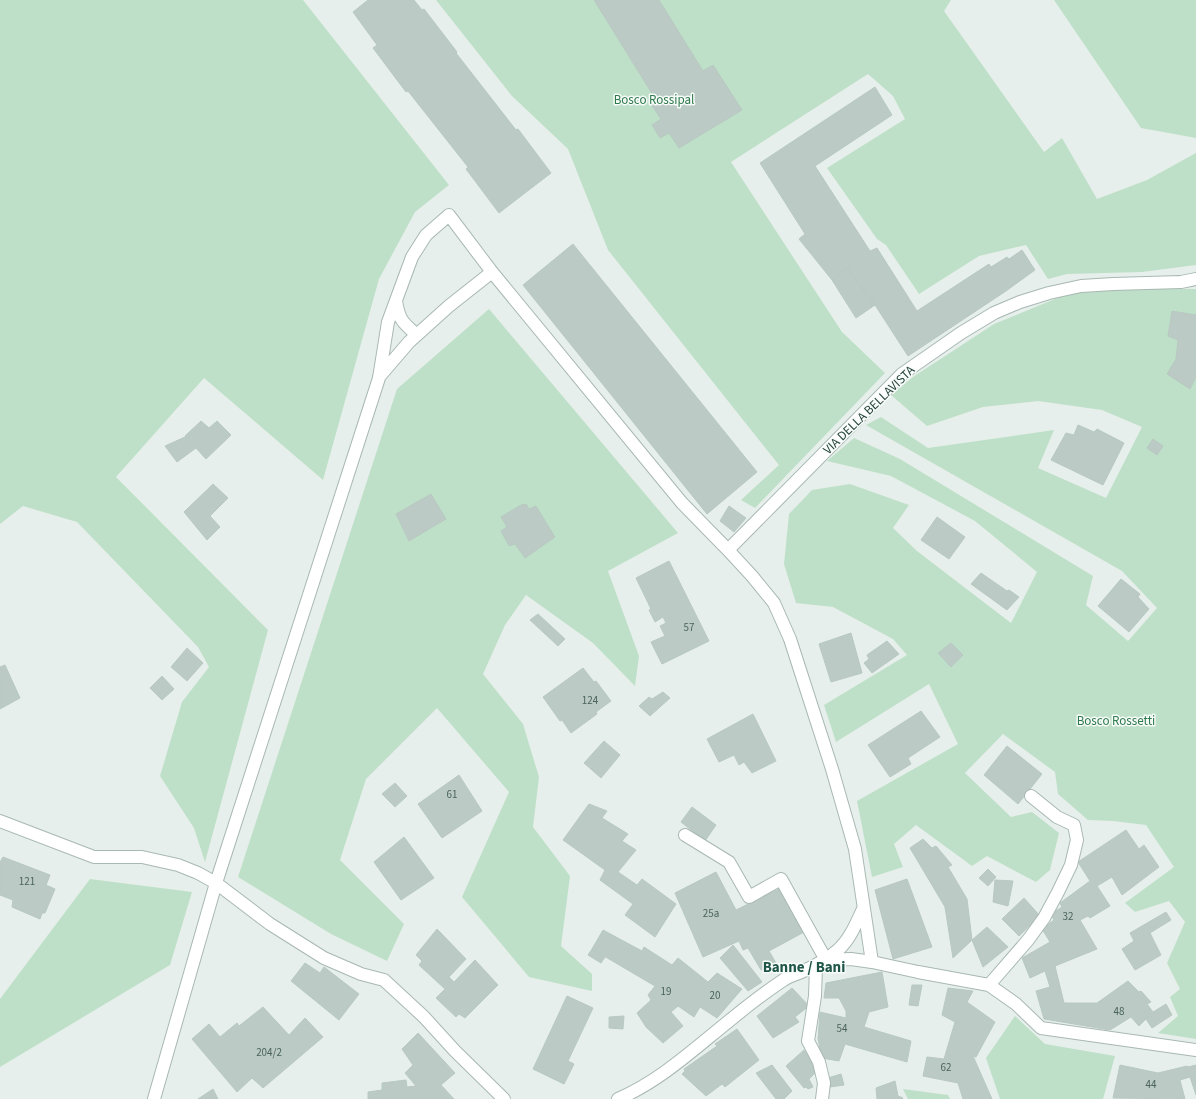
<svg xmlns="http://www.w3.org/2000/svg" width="1196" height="1099" viewBox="0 0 1196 1099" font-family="'Source Sans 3',sans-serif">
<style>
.green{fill:#bfe0c8}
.building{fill:#bbcac4;stroke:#b8c9c2}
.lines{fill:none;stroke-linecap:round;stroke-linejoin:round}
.minor-casing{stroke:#a8b8b2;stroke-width:14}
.minor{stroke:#fff;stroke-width:12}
.labels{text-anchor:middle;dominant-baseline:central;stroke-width:3;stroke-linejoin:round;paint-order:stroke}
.number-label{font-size:11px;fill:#4a645c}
.park-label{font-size:13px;fill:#2d7a4b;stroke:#f7fbf9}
.street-label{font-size:13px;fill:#24423a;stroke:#f7fbf9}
.quarter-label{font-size:15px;font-weight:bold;fill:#1f5548;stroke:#f7fbf9}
</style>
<rect width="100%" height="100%" fill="#e6efeb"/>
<path class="green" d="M 0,0 L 303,0 L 449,185 L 415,212 L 379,279 L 323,480 L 204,378 L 116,477 L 268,630 L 205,862 L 194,828 L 160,776 L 182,702 L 209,667 L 198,647 L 77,522 L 23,506 L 0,524 Z
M 436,0 L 951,0 L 944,11 L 1044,152 L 1062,138 L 1097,199 L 1147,180 L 1196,153 L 1196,265 L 1142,272 L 1067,274 L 1048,279 L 1026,245 L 979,256 L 919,294 L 886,245 L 877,239 L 827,168 L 905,119 L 893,96 L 868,74 L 731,162 L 842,332 L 885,373 L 755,508 L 741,500 L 779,465 L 608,250 L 568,149 L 512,96 Z
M 1054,0 L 1196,0 L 1196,138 L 1141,128 Z
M 1134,288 L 1196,289 L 1196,1039 L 1158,1033 L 1178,1016 L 1170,997 L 1180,989 L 1167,963 L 1185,922 L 1169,901 L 1135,912 L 1125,903 L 1174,867 L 1146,825 L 1113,821 L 1088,820 L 1058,794 L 1055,772 L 1003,734 L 965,773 L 1011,817 L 1032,812 L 1059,833 L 1050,870 L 1036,882 L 987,856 L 972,866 L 916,825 L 894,844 L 903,867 L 872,877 L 857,801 L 958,744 L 929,684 L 836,742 L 824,705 L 907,655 L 893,639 L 833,607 L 796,603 L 784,564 L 789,514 L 812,490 L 850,484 L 909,505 L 893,528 L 917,551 L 1011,623 L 1037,572 L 975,521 L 891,476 L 827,461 L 854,438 L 900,459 L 1093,576 L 1086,605 L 1128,641 L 1157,608 L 1122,571 L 866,425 L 881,417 L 928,448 L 1054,430 L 1038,468 L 1106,498 L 1142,427 L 1102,410 L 1038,401 L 983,407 L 927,426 L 891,395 L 913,377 L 994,324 L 1067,294 Z
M 489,309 L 678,533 L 608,571 L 639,656 L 635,686 L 593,643 L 526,595 L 505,625 L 483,674 L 523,724 L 539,777 L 533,827 L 570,876 L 561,946 L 592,974 L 592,991 L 529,977 L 462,897 L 509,792 L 437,708 L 366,779 L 340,860 L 404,924 L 387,961 L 331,934 L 238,877 L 397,389 Z
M 90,879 L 192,892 L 170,965 L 0,1067 L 0,999 Z
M 1015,1016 L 1045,1044 L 1115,1056 L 1103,1099 L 1000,1099 L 986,1058 Z
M 903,1089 L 948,1095 L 950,1099 L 908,1099 Z"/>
<path class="building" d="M 368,0 L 414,0 L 422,10 L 424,9 L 457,52 L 456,53 L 516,130 L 518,129 L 551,173 L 499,213 L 466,169 L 468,167 L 408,91 L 406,92 L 373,48 L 377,45 L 353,12 Z
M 594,0 L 659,0 L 703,71 L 713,65 L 742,110 L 679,148 L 669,133 L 660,138 L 652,125 L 661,119 L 651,104 L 656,100 Z
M 875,87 L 892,115 L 815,166 L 870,251 L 877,248 L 917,311 L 989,264 L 991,267 L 1007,257 L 1009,259 L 1022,250 L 1035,270 L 1006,291 L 908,356 L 875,305 L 847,268 L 832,280 L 799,239 L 805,234 L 760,163 Z
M 573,244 L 757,472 L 707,514 L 523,285 Z
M 847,268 L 875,305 L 856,318 L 832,280 Z
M 1172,311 L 1196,315 L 1196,377 L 1190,389 L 1167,374 L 1176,359 L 1178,340 L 1168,336 Z
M 201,421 L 209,428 L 217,421 L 231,435 L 206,459 L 185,436 Z
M 1078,425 L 1094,432 L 1097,429 L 1124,443 L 1103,485 L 1051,460 L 1066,433 L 1074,435 Z
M 185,437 L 196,448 L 177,462 L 165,446 Z
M 1153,439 L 1163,446 L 1157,455 L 1147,448 Z
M 213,484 L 228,498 L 210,516 L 220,527 L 207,540 L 184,512 Z
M 431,494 L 446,519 L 409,541 L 396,514 Z
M 526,504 L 529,509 L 536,506 L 555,537 L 525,558 L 515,544 L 509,546 L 501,531 L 507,527 L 501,517 L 521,505 Z
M 729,506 L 746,518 L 734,532 L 720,521 Z
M 937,517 L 965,537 L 949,559 L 921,540 Z
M 669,561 L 709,641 L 662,664 L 651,642 L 665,636 L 660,626 L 666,623 L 663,617 L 655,622 L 649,610 L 651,609 L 636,578 Z
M 981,573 L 1007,591 L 1009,590 L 1019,597 L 1007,610 L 971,584 Z
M 1121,579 L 1140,594 L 1138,597 L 1149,609 L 1129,632 L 1098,606 Z
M 538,614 L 565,639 L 558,646 L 530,620 Z
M 851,633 L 862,673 L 831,682 L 819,644 Z
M 887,641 L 899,654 L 872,673 L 864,663 L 869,659 L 867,655 Z
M 951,643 L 963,655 L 951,667 L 938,653 Z
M 187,648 L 203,663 L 187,681 L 171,667 Z
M 5,665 L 20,698 L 0,709 L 0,667 Z
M 583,668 L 594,682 L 596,681 L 611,701 L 596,712 L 597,714 L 571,733 L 562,720 L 560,721 L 543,697 Z
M 162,676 L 174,689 L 162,700 L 150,688 Z
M 663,692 L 670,698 L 650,716 L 639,706 L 649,697 L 652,699 Z
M 921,711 L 940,737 L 908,758 L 911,764 L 890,777 L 868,745 Z
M 753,714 L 776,761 L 752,773 L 744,762 L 739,765 L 734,755 L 719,762 L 707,739 Z
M 604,741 L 620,755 L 601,778 L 584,763 Z
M 1007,746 L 1042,774 L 1018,804 L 984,775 Z
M 459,775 L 482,811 L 442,838 L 418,804 Z
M 395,783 L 407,796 L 395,807 L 382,794 Z
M 589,804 L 607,811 L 602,818 L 628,834 L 622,841 L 636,850 L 618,872 L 637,885 L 642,879 L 676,904 L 655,937 L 625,915 L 633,904 L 600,880 L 605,870 L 563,840 Z
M 692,807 L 716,825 L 705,841 L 681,822 Z
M 1126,830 L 1139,849 L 1144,845 L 1159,867 L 1122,895 L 1112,877 L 1097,886 L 1110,906 L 1090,918 L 1088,916 L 1080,920 L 1097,949 L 1055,966 L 1064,1003 L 1097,1003 L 1128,981 L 1139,992 L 1141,991 L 1151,1002 L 1147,1004 L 1153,1012 L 1139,1026 L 1131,1017 L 1110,1030 L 1044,1019 L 1036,991 L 1050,987 L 1045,971 L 1030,978 L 1022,958 L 1050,942 L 1042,929 L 1054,920 L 1051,914 L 1062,907 L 1060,903 L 1090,881 L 1078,862 Z
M 404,837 L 434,878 L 401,900 L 374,862 Z
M 923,839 L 932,848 L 936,846 L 952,865 L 948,867 L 967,899 L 972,940 L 953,958 L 945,907 L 910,848 Z
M 3,857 L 50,875 L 46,885 L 55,889 L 45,913 L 42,913 L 40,919 L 12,907 L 13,900 L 0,895 L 0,862 Z
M 988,869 L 996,877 L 988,886 L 979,878 Z
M 716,872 L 736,910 L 781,888 L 806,931 L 769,951 L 776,963 L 761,970 L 748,948 L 743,950 L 739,941 L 703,957 L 675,893 Z
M 907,879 L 932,947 L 893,959 L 875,890 Z
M 995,880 L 1013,881 L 1008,906 L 993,902 Z
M 1024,898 L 1040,916 L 1019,936 L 1002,919 Z
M 1166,912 L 1171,920 L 1150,933 L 1161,955 L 1135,970 L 1122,949 L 1134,941 L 1130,933 Z
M 987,927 L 1008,947 L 983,967 L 972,940 Z
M 437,929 L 466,959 L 449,977 L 454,982 L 475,960 L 498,985 L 465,1018 L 459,1014 L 456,1017 L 436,998 L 445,989 L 419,965 L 422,961 L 416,955 Z
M 603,930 L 642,951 L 644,947 L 672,965 L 678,958 L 708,982 L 717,973 L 742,989 L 717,1018 L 700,1007 L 694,1017 L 678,1006 L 671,1012 L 683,1026 L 663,1043 L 646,1027 L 637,1013 L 651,1000 L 648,995 L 655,986 L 592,949 Z
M 733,945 L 762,982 L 748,991 L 720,958 Z
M 592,949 L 605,957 L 601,963 L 588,955 Z
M 305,963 L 320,973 L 324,967 L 359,994 L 339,1020 L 291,981 Z
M 882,972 L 888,1007 L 869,1012 L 864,1027 L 911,1041 L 907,1062 L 845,1044 L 839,1061 L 822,1058 L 818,1039 L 820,1012 L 846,1018 L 846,1011 L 839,998 L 824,998 L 826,983 Z
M 912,985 L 922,985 L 918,1006 L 909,1005 Z
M 792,988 L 809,1006 L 795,1017 L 799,1022 L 773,1038 L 757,1016 Z
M 948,988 L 973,991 L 967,1002 L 995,1022 L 976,1057 L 973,1056 L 992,1099 L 963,1099 L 958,1083 L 923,1076 L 927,1057 L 944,1059 L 955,1022 L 942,1015 Z
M 567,996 L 593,1008 L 568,1061 L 574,1064 L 564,1084 L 533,1069 Z
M 1166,1004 L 1172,1015 L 1152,1028 L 1146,1019 L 1153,1012 Z
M 263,1007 L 289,1035 L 305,1018 L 323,1037 L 263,1088 L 252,1078 L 237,1092 L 192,1039 L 209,1024 L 220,1037 L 237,1023 L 239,1026 Z
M 624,1016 L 623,1029 L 609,1028 L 609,1017 Z
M 737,1029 L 759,1060 L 725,1087 L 722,1084 L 706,1096 L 682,1074 L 685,1071 L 684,1069 L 717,1046 L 715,1044 Z
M 418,1033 L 455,1073 L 441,1085 L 454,1099 L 368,1099 L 368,1092 L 382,1090 L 382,1083 L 406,1080 L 407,1087 L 416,1086 L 405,1073 L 413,1065 L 402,1049 Z
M 804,1050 L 817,1071 L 809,1079 L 813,1087 L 808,1089 L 806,1087 L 804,1088 L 786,1066 Z
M 772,1065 L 792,1091 L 784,1099 L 776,1099 L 756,1073 Z
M 1120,1065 L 1158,1073 L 1187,1066 L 1188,1067 L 1196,1065 L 1196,1095 L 1190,1077 L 1180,1080 L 1185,1099 L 1113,1098 Z
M 841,1074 L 844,1085 L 830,1087 L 828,1078 Z
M 895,1081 L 898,1096 L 903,1098 L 902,1099 L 877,1099 L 876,1088 Z
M 213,1089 L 218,1099 L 198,1099 Z"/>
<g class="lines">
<defs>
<path id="minor" d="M 396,301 C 399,320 403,323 417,335
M 379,377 L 409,342 L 449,306 L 492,272
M 728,550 L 902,374 L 961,333 L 994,313 L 1020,302 L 1049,293 L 1081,286 L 1113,284 L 1181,282 L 1196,279
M 0,821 L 94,857 L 142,857 L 178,865 L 198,873 L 216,883 L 270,924 L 324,958 L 361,974 L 384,980 L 424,1017 L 455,1051 L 504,1099
M 685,835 L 729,862 L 749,897 L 781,879 L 826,960
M 826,960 L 851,959 L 872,962 L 918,972 L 989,985 L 1016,1004 L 1041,1028 L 1196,1050
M 816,966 L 815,996 L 808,1041 L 819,1062 L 824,1083 L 822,1099
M 989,985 L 1028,940 L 1044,918 L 1058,892 L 1071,865 L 1077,840 L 1074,825 L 1057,817 L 1031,796
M 154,1099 L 216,883 L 379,378 L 388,322 L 412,257 L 426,235 L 449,215 L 492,272 L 682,503 L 728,550 L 752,576 L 774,603 L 790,639 L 832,769 L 855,849 L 872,962
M 618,1099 C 660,1081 694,1049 729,1021 C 746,1007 764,993 782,981 C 787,977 793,975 799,973 C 813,967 826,961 838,950 C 850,939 856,924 863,909"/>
</defs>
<use href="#minor" class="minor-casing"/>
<use href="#minor" class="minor"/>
</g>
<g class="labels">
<g class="number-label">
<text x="689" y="627">57</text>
<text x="590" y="700">124</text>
<text x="452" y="794">61</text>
<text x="27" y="881">121</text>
<text x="711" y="913">25a</text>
<text x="1068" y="916">32</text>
<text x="666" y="991">19</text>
<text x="715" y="995">20</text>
<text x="1119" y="1011">48</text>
<text x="842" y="1028">54</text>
<text x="269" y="1052">204/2</text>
<text x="946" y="1067">62</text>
<text x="1151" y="1084">44</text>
</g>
<g class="park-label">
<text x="654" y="100">Bosco Rossipal</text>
<text x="1116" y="721">Bosco Rossetti</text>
</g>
<g class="street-label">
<text transform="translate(869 410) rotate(-44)">VIA DELLA BELLAVISTA</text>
</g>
<g class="quarter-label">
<text x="804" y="967">Banne / Bani</text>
</g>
</g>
</svg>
